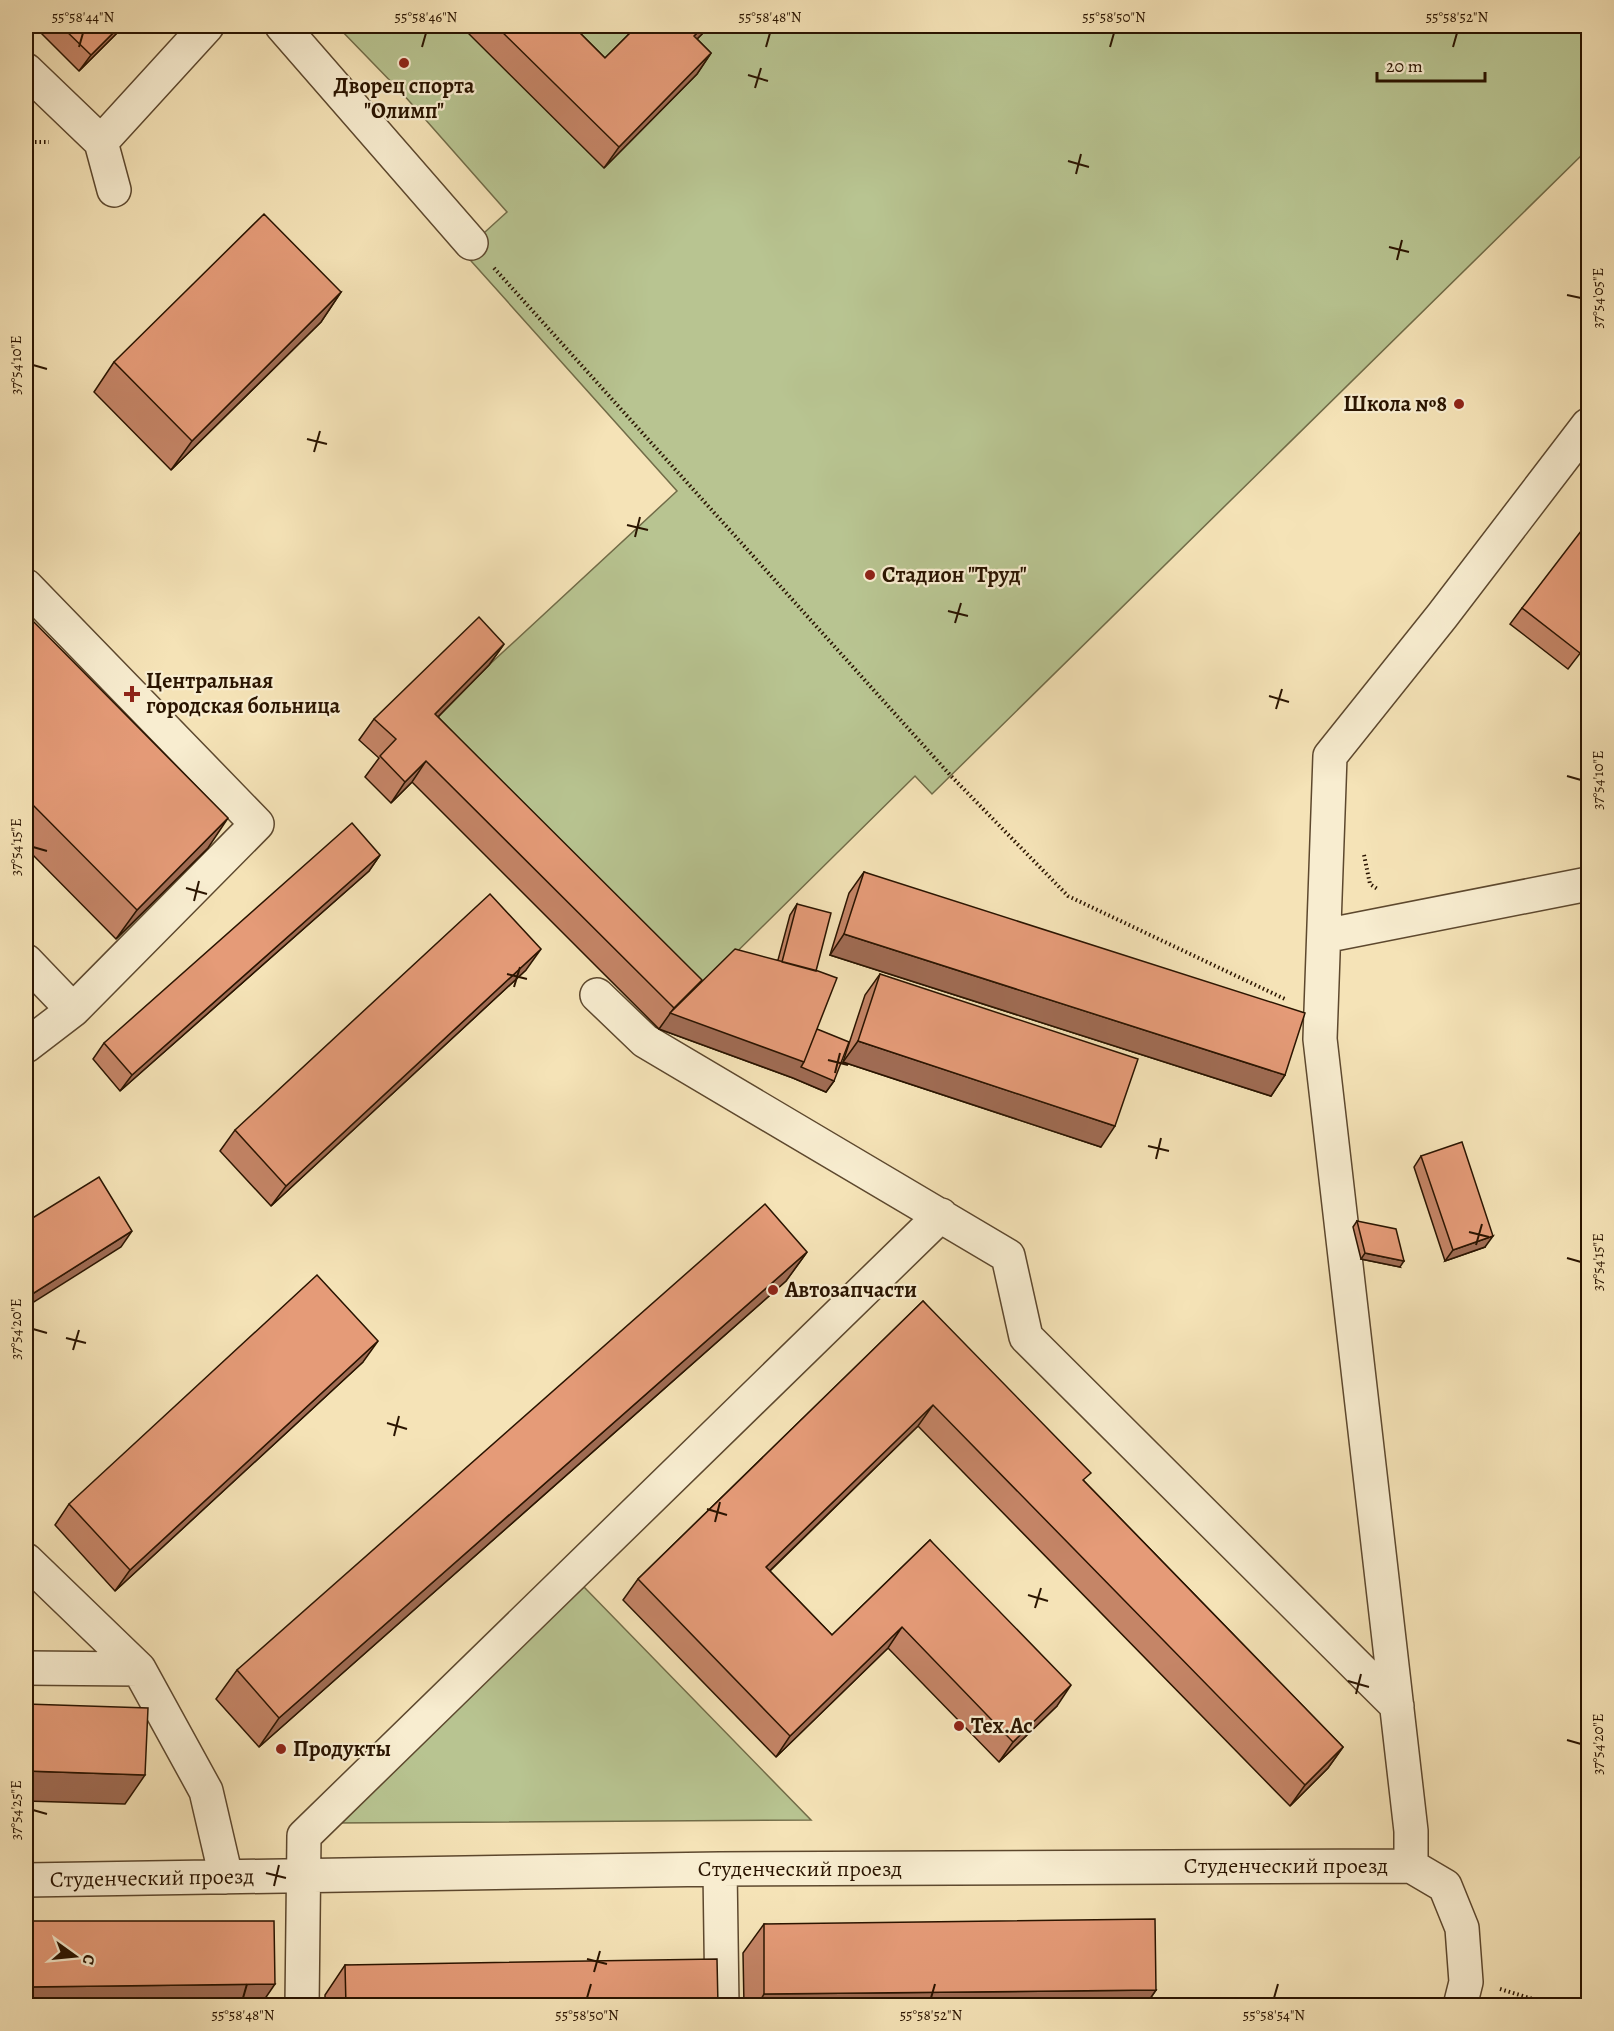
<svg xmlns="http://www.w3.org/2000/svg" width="1614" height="2031" viewBox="0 0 1614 2031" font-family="Alegreya,serif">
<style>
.green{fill:#b8c491;stroke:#716c48;stroke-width:1.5}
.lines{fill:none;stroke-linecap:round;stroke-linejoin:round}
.minor-casing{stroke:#5d482e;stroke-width:36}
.path{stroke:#2a1400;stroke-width:4;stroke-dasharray:1.5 3;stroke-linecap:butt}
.minor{stroke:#f8edd0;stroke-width:33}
.wall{fill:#c58567;stroke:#2a1400;stroke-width:1.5}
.shaded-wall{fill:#a06c54;stroke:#2a1400;stroke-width:1.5}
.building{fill:#e59b78;stroke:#2a1400;stroke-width:1.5}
.ticks{fill:none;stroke:#2a1400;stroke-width:2}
.poi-dot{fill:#8f2418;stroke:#f8edd0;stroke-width:2}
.labels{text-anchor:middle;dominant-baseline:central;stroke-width:4.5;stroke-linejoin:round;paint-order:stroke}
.poi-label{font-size:22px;font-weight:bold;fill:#2a1400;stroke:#f8edd0;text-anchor:start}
.street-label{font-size:22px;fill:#2a1400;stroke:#f8edd0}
.neatline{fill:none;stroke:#2a1400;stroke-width:2}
.ticks-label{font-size:15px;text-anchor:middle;fill:#2a1400}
</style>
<rect width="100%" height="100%" fill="#f5e3b7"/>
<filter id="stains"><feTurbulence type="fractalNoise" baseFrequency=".00333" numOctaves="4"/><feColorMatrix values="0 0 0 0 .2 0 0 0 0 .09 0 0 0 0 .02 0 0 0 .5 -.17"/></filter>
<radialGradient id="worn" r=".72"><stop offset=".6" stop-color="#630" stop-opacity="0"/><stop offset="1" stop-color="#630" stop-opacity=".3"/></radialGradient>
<path class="green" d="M 337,26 L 1588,26 L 1588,149 L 932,794 L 915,776 L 687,1001 L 420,735 L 489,665 L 677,491 L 463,252 L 507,212 L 402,93 Z
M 584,1587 L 811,1820 L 331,1823 Z"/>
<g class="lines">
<defs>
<path id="minor" d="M 282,26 L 471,243
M 26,70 L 101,142 L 207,26
M 101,142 L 114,190
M 26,586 L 257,824 L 73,1010 L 26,961
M 1324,936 L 1588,884
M 597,995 L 645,1041 L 1008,1256 L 1026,1337 L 1397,1706
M 26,1046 L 73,1010
M 26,1560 L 139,1669
M 26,1668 L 139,1669 L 206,1791 L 226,1877
M 1411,1866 L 1411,1831 L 1320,1039 L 1330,756 L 1442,616 L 1588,425
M 720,1869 L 722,2006
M 26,1880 L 720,1869 L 1411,1866 L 1445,1886 L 1462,1928 L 1466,1982 L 1460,2006
M 302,2006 L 304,1836 L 941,1215"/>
</defs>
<use href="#minor" class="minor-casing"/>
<path class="path" d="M 26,142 L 49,142
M 494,268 L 951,776 L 1068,896 L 1287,1000
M 1364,855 L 1370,884 L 1379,890
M 1500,1989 L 1536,2000 L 1543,2006"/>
<use href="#minor" class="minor"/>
</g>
<path class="wall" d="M 34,26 L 124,26 L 79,71 Z
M 473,26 L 573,26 L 605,58 L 637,26 L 710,26 L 697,39 L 711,53 L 697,74 L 604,168 L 468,33 Z
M 341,292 L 321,322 L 171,470 L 94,392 L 114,362 Z
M 1522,608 L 1588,643 L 1568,669 L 1510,624 Z
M 26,614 L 208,848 L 116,939 L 26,848 Z
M 504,644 L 489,665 L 438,717 L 697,986 L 778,960 L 790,915 L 797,904 L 816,971 L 817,1029 L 834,1081 L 826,1092 L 793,1078 L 659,1029 L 412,782 L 391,803 L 365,777 L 379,758 L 359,740 L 374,719 Z
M 380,855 L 369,871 L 120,1091 L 93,1059 L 104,1043 Z
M 864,872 L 1285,1075 L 1271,1096 L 830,955 L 849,893 Z
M 526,970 L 271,1206 L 220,1151 L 235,1130 Z
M 880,974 L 1101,1147 L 843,1062 L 865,995 Z
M 1421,1156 L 1485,1247 L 1445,1261 L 1414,1167 Z
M 1357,1221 L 1400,1267 L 1361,1259 L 1353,1227 Z
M 807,1252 L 786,1281 L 259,1747 L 216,1699 L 237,1670 Z
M 923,1301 L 1085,1482 L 1343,1747 L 1328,1768 L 1290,1806 L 918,1426 L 770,1571 L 832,1635 L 930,1540 L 1057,1706 L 999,1762 L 888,1648 L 776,1757 L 623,1600 L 638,1579 Z
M 363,1362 L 115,1591 L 55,1525 L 69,1504 Z
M 764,1924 L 1156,1990 L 1145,2006 L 744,2006 L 743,1953 Z
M 345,1965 L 718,2006 L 325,2006 L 325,1995 Z"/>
<path class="shaded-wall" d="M 120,26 L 124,26 L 79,71 L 91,55 Z
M 704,26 L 710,26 L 679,57 L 694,36 Z
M 711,53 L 697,74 L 604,168 L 619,147 Z
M 341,292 L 321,322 L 171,470 L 192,441 Z
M 504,644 L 489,665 L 420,735 L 435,714 Z
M 426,761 L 412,782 L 391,803 L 405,782 Z
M 228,818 L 208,848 L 116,939 L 137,910 Z
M 380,855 L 369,871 L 120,1091 L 132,1075 Z
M 844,934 L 1285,1075 L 1271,1096 L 830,955 Z
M 541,949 L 526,970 L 271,1206 L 286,1186 Z
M 702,980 L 687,1001 L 804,1062 L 834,1081 L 826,1092 L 793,1078 L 659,1029 L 674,1008 Z
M 858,1041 L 1115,1126 L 1101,1147 L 843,1062 Z
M 132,1231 L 121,1247 L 26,1307 L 26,1298 Z
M 1493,1236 L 1485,1247 L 1445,1261 L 1453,1250 Z
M 807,1252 L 786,1281 L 259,1747 L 279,1718 Z
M 1365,1253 L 1404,1261 L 1400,1267 L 1361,1259 Z
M 378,1341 L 363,1362 L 115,1591 L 130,1570 Z
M 933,1405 L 918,1426 L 752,1588 L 766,1567 Z
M 902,1627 L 888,1648 L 776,1757 L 790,1736 Z
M 1071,1685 L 1057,1706 L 999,1762 L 1013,1742 Z
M 1343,1747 L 1328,1768 L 1290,1806 L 1305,1785 Z
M 26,1771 L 145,1775 L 125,1804 L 26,1801 Z
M 275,1984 L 260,2006 L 26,2006 L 26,1987 Z
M 1156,1990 L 1145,2006 L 757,2006 L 764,1994 Z"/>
<path class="building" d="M 61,26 L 120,26 L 91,55 Z
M 496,26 L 573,26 L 605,58 L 637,26 L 704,26 L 694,36 L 711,53 L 619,147 Z
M 264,214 L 341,292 L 192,441 L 114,362 Z
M 1588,522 L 1588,642 L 1580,653 L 1522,608 Z
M 26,614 L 228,818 L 137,910 L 26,798 Z
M 479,617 L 504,644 L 435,714 L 702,980 L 674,1008 L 426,761 L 405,782 L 380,756 L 396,739 L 374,719 Z
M 352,823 L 380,855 L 132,1075 L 104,1043 Z
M 864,872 L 1305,1013 L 1285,1075 L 844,934 Z
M 490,894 L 541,949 L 286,1186 L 235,1130 Z
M 797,904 L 831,913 L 816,971 L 782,962 Z
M 735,949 L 818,971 L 837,978 L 804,1062 L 670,1013 Z
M 880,974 L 1138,1059 L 1115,1126 L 858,1041 Z
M 817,1029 L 849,1042 L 834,1081 L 801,1067 L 804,1062 Z
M 1462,1142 L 1493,1236 L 1453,1250 L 1421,1156 Z
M 99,1177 L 132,1231 L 26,1298 L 26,1222 Z
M 765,1204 L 807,1252 L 279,1718 L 237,1670 Z
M 1357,1221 L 1396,1229 L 1404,1261 L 1365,1253 Z
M 317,1275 L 378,1341 L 130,1570 L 69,1504 Z
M 923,1301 L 1091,1473 L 1083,1480 L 1343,1747 L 1305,1785 L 933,1405 L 766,1567 L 832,1635 L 930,1540 L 1071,1685 L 1013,1742 L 902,1627 L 790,1736 L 638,1579 Z
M 26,1704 L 148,1708 L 145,1775 L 26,1771 Z
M 1155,1919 L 1156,1990 L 764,1994 L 764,1924 Z
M 26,1921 L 274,1921 L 275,1984 L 26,1987 Z
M 717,1959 L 718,2006 L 346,2006 L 345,1965 Z"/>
<path class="ticks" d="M 79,47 L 83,33M 422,47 L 426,33M 766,47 L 770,33M 1110,47 L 1114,33M 1453,47 L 1457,33M 748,75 L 768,81M 755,88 L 761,68M 1068,161 L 1089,167M 1076,174 L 1081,154M 1389,247 L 1409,252M 1397,260 L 1402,240M 1567,295 L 1581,298M 33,365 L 47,369M 307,439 L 327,444M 314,452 L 320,431M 627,525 L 648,530M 635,537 L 640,517M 948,611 L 968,616M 955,623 L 961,603M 1269,696 L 1289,702M 1276,709 L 1282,689M 1567,776 L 1581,780M 33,847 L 47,851M 186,888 L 207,894M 194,901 L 199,881M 507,974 L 527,979M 514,987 L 520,967M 828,1060 L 848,1065M 835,1073 L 840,1053M 1148,1146 L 1169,1151M 1156,1159 L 1161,1138M 1469,1232 L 1489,1237M 1476,1245 L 1482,1224M 1567,1258 L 1581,1262M 33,1329 L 47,1333M 66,1338 L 86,1343M 73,1350 L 79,1330M 387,1423 L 407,1429M 394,1436 L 399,1416M 707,1509 L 727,1515M 715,1522 L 720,1502M 1028,1595 L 1048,1601M 1035,1608 L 1041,1588M 1348,1681 L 1369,1687M 1356,1694 L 1361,1674M 1567,1740 L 1581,1744M 33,1810 L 47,1814M 266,1873 L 286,1878M 274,1886 L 279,1865M 587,1959 L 607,1964M 594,1972 L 600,1951M 243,1998 L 247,1984M 587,1998 L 591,1984M 931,1998 L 935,1984M 1274,1998 L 1278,1984"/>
<g class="poi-dot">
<circle cx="404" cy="63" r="6"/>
<circle cx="1459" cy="404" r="6"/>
<circle cx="870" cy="575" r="6"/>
<path d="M129 685h6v6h6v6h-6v6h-6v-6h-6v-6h6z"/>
<circle cx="773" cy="1290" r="6"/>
<circle cx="959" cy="1726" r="6"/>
<circle cx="281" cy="1749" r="6"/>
</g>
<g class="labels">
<g class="poi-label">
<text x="404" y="86" text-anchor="middle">Дворец спорта<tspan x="404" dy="25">"Олимп"</tspan></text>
<text x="1447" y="404" text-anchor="end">Школа №8</text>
<text x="882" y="575">Стадион "Труд"</text>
<text x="146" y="681">Центральная<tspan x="146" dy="25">городская больница</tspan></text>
<text x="785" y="1290">Автозапчасти</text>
<text x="971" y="1726">Тех.Ас</text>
<text x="293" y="1749">Продукты</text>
</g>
<g class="street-label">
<text x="1286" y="1866">Студенческий проезд</text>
<text x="800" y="1869">Студенческий проезд</text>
<text transform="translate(152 1878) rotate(-1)">Студенческий проезд</text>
</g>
</g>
<rect width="1614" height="2031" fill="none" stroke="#f5e3b7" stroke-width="66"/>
<g transform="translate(75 1956) rotate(105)" stroke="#f8edd0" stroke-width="4.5" paint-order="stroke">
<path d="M0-4.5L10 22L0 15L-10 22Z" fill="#2a1400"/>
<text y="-9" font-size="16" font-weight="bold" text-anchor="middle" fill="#2a1400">С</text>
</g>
<path d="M1377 72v9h108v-9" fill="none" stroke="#2a1400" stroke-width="3"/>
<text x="1386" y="72" font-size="18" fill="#2a1400" stroke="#f8edd0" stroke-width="4.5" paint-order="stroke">20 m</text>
<rect x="33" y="33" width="1548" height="1965" class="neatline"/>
<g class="ticks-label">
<text x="83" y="22">55°58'44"N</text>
<text x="426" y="22">55°58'46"N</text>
<text x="770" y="22">55°58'48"N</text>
<text x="1114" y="22">55°58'50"N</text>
<text x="1457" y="22">55°58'52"N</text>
<text transform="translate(1598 298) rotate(-90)" y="5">37°54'05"E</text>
<text transform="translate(16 365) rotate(-90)" y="5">37°54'10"E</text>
<text transform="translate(1598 780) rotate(-90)" y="5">37°54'10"E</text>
<text transform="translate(16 847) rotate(-90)" y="5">37°54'15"E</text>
<text transform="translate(1598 1262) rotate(-90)" y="5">37°54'15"E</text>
<text transform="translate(16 1329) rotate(-90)" y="5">37°54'20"E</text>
<text transform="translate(1598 1744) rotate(-90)" y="5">37°54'20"E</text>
<text transform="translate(16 1810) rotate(-90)" y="5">37°54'25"E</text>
<text x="243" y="2020">55°58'48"N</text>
<text x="587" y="2020">55°58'50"N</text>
<text x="931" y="2020">55°58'52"N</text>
<text x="1274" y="2020">55°58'54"N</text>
</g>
<rect width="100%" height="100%" filter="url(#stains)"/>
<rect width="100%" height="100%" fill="url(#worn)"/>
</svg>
